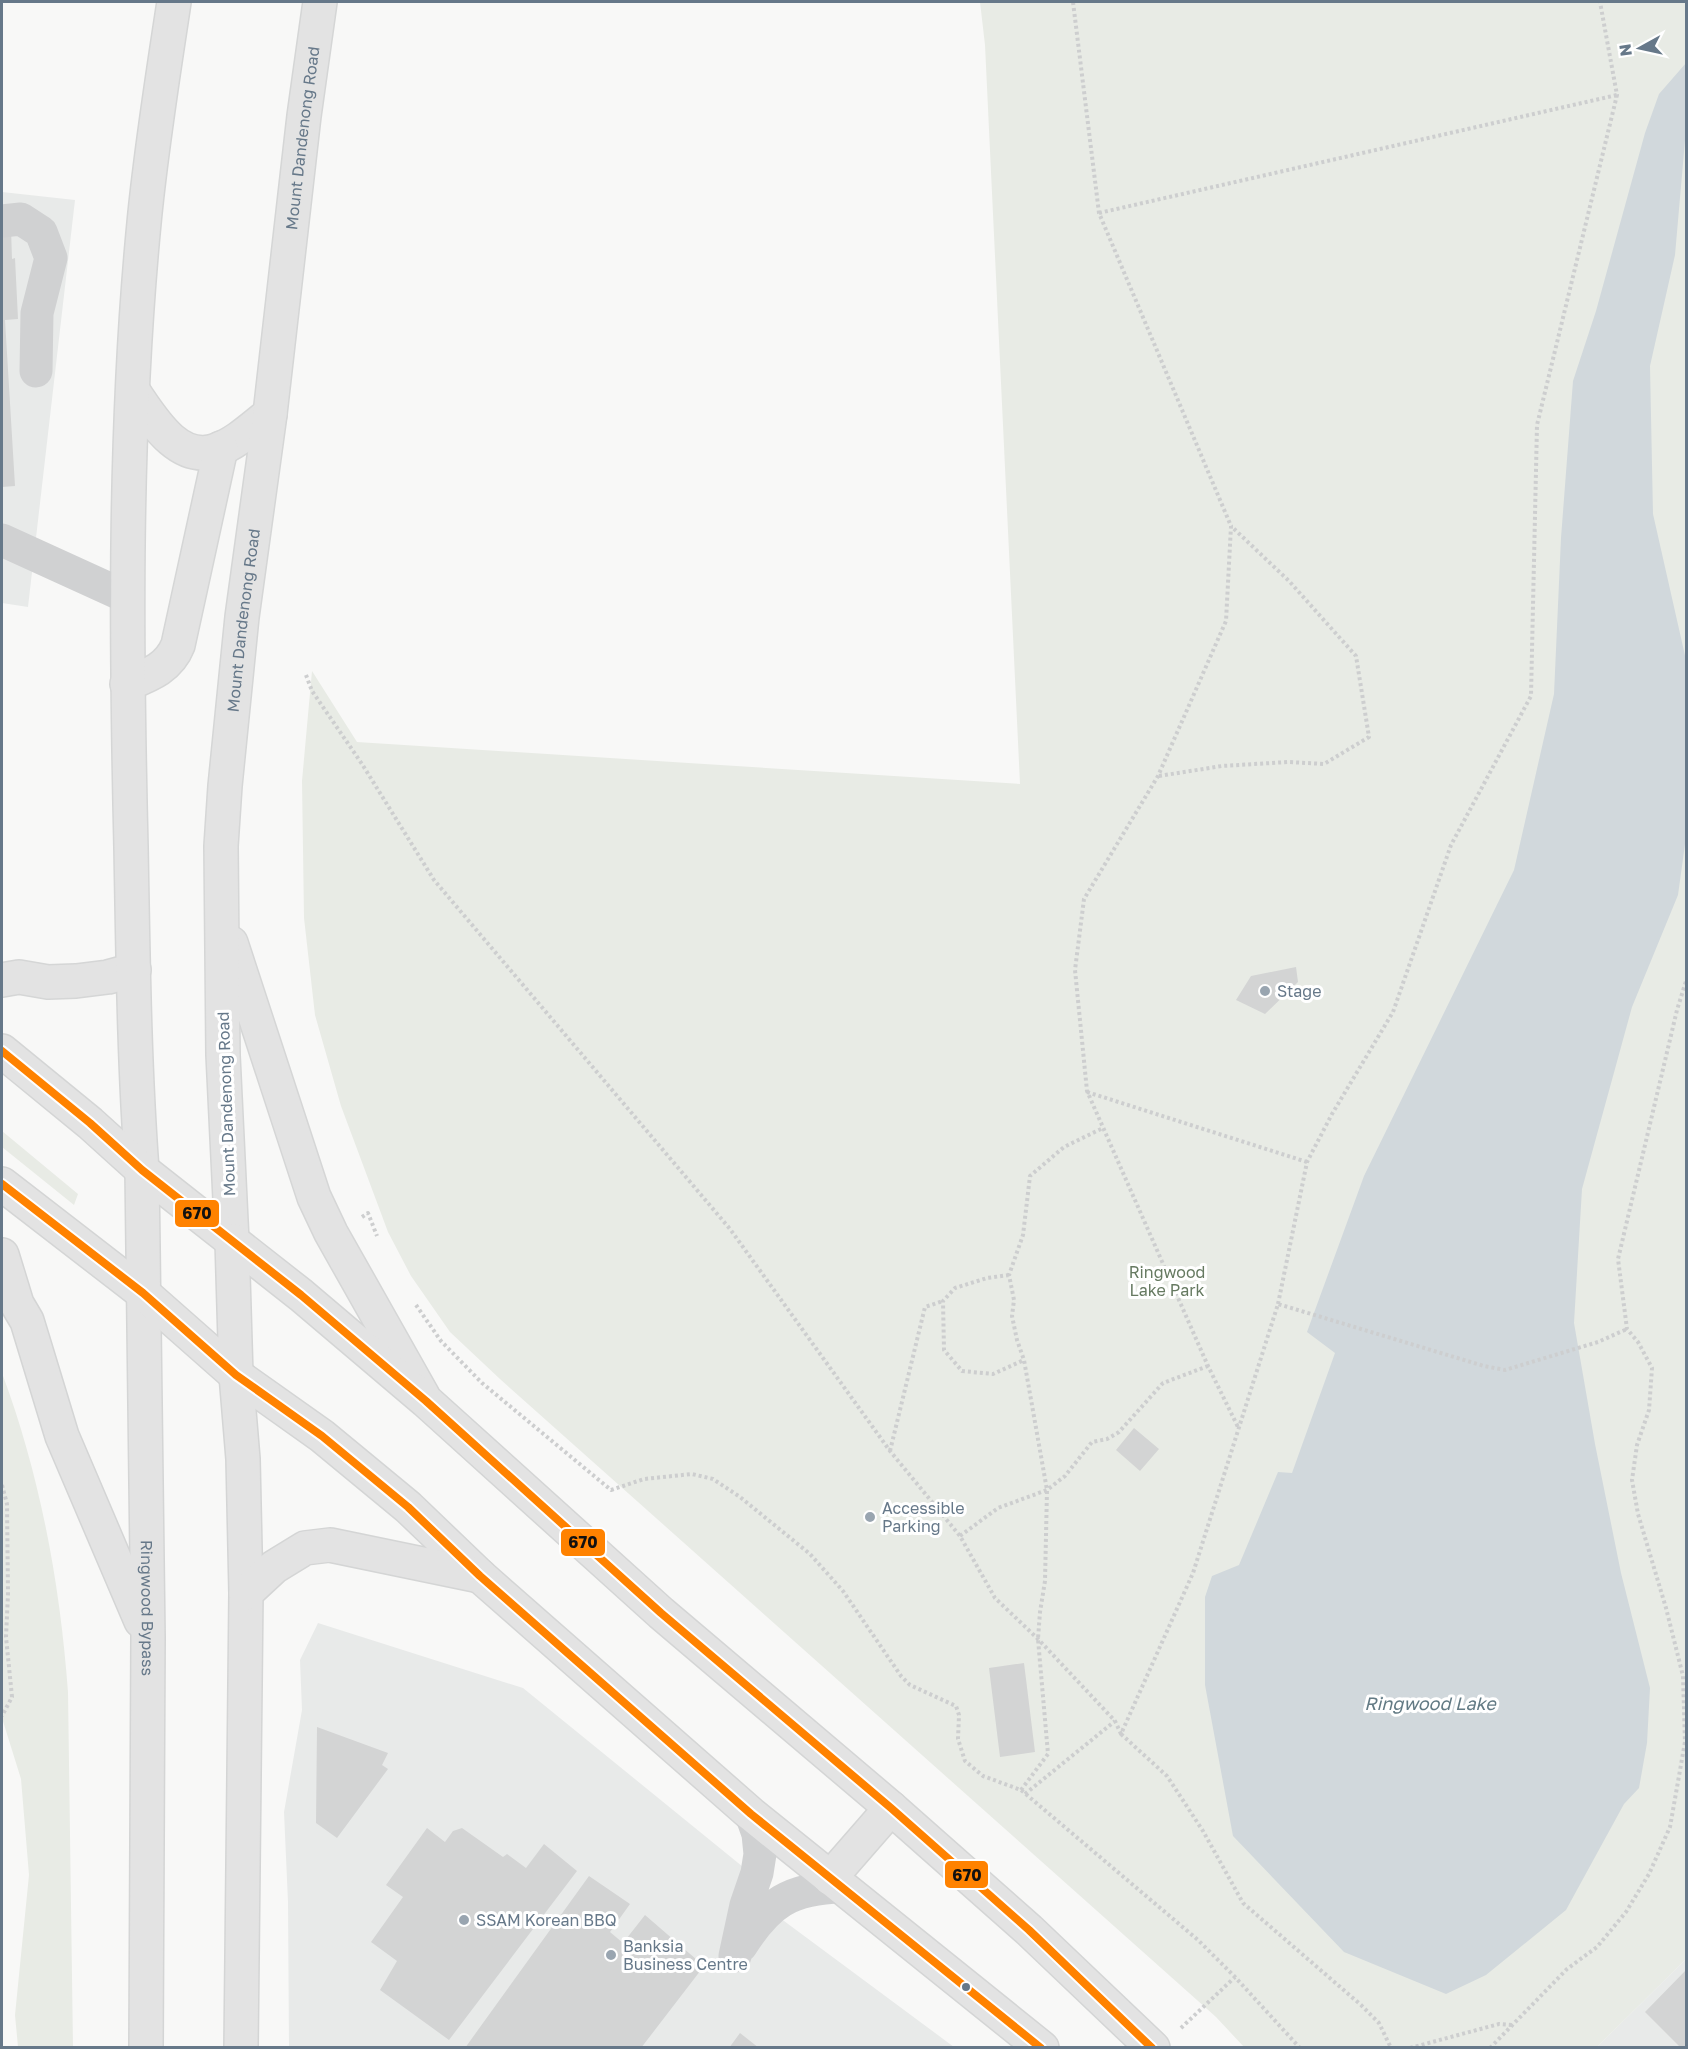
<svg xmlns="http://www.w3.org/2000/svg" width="1688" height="2049" viewBox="0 0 1688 2049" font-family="'Golos Text',sans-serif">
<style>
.built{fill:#e8eae9}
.green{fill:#e8ebe5}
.water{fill:#d1d8dc}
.building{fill:#d3d4d4}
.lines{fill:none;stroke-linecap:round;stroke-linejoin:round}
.major-casing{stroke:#d5d6d6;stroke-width:36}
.highway-casing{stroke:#d4d5d5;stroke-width:36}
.path{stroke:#cdcecf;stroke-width:4;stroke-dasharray:3 3;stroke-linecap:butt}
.minor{stroke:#d0d1d2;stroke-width:33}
.major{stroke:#e3e3e3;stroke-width:33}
.highway{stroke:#e3e3e3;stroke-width:33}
.bus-1-casing{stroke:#fff;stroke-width:12}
.bus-1{stroke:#ff8200;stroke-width:8}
.poi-dot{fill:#99a5b0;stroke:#fff;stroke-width:2}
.bus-dot{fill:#667889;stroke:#fff;stroke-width:2}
.labels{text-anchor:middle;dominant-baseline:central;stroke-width:6;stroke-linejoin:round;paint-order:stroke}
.street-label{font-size:16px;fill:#667889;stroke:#fff}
.poi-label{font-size:16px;fill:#667889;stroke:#fff;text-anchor:start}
.park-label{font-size:16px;fill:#667a61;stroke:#fff}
.water-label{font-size:18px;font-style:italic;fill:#627a84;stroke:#fff}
.line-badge{stroke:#fff;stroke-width:2}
.pale-badge-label{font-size:16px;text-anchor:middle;font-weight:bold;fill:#111}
</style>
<rect width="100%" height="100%" fill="#f8f8f7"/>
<path class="built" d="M 2,192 L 75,200 L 28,607 L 2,603 Z
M 318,1623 L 523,1688 L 748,1871 L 780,1918 L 954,2047 L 289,2048 L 288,1902 L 284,1812 L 302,1710 L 300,1660 Z
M 1686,1959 L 1686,2047 L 1597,2047 Z"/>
<path class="green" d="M 980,2 L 1686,2 L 1686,1959 L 1597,2047 L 1244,2047 L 1216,2017 L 500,1379 L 450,1332 L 411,1276 L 388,1232 L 341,1106 L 315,1015 L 304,918 L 302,781 L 312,671 L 357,742 L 1020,784 L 985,45 Z
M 2,1131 L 78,1194 L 74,1205 L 2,1147 Z
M 2,1373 C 40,1475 60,1583 68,1692 L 73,2047 L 18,2047 L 15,2015 L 29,1875 L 21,1779 L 2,1718 Z"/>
<path class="water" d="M 1686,63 L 1686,129 L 1675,255 L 1650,366 L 1653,514 L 1686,660 L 1686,837 L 1678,895 L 1632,1007 L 1582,1189 L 1574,1323 L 1595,1444 L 1621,1573 L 1650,1688 L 1647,1743 L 1639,1788 L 1624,1804 L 1566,1910 L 1486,1975 L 1446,1994 L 1344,1952 L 1233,1836 L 1205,1685 L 1205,1597 L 1212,1576 L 1239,1565 L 1278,1472 L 1292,1473 L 1335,1353 L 1307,1332 L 1364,1176 L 1514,870 L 1554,694 L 1561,538 L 1573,381 L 1596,311 L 1645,133 L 1659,94 Z"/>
<path class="building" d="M 2,228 L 11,228 L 12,259 L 15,258 L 18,319 L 5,320 L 15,486 L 2,487 Z
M 1296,967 L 1298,982 L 1265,1014 L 1236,1000 L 1251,976 Z
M 1134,1428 L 1159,1449 L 1140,1471 L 1116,1450 Z
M 1024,1663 L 1035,1752 L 1000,1757 L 989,1668 Z
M 317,1727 L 388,1753 L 382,1765 L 388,1769 L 337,1838 L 316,1823 Z
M 427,1828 L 445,1842 L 453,1831 L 462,1828 L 503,1857 L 507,1854 L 526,1868 L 544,1844 L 577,1871 L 449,2040 L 380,1990 L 397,1961 L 371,1942 L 403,1897 L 386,1885 Z
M 589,1876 L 630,1904 L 610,1932 L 623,1943 L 645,1915 L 704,1966 L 641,2048 L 465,2048 Z
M 1686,1970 L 1686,2048 L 1681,2048 L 1645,2012 Z
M 740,2033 L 759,2048 L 729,2048 Z"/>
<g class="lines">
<defs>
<g id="major">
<path d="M 133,391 C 151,417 178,465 217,450 C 237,443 254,426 270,414"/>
<path d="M 127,684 C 149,675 169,668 178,645 L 221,448"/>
<path d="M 231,943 L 314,1197 L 331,1233 L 423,1396"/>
<path d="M 2,980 L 19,977 L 48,982 L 76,981 L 108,977 L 134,970"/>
<path d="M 142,1170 C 134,1062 133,954 131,847 C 126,639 124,430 144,223 C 151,149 163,75 174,2"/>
<path id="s1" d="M 232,1241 L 223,1055 L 221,846 L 225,786 L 242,617 L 270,414 L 304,116 L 320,2"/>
</g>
<g id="highway">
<path d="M 2,1051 L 90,1123 L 142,1170 L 301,1295 L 426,1401 L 661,1613 L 891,1808 L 1029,1930 L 1153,2048"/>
<path id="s2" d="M 142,1170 L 148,1637 L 146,2048"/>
<path d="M 2,1184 L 143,1293 L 236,1375 L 322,1436 L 408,1507 L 480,1576 L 751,1814 L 1042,2048"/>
<path d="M 232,1241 L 236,1375 L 243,1459 L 246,1593 L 241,2048"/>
<path d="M 2,1255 L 17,1304 L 27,1321 L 62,1436 L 141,1621"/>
<path d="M 246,1593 L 274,1567 L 305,1548 L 330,1545 L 480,1576"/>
<path d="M 830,1878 L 891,1808"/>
</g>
</defs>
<use href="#major" class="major-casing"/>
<use href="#highway" class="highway-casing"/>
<path class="path" d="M 1073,2 L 1099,213 L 1231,526 L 1226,621 L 1158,776 L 1084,899 L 1075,970 L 1087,1091 L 1208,1366 L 1238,1427
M 1099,213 L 1617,95
M 306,675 L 312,691 L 362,764 L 434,880 L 730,1229 L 890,1451 L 960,1536 L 995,1598 L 1038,1639 L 1115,1721 L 1121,1734 L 1193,1573 L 1278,1304 L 1484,1366 L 1505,1370 L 1598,1342 L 1627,1329
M 1159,776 L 1222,766 L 1288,762 L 1324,764 L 1369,737 L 1356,656 L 1289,581 L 1231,526
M 1087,1092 L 1307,1162
M 362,1217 L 368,1213 L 377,1236
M 1009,1275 L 987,1278 L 955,1288 L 943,1301 L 944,1350 L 962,1371 L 993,1374 L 1024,1360
M 1278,1304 L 1307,1162 L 1332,1114 L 1393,1012 L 1451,845 L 1531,696 L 1537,425 L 1617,95 L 1600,2
M 416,1305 L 441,1341 L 482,1383 L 611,1490 L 644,1479 L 692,1474 L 713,1479 L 740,1497 L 810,1554 L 843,1591 L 901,1676 L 910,1685 L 956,1706 L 959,1715 L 958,1739 L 965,1761 L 983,1776 L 1021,1790 L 1198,1940 L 1235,1977 L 1300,2048
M 890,1451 L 925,1307 L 943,1301
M 2,1485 L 7,1504 L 8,1594 L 6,1637 L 12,1697 L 2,1716
M 960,1536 L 998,1508 L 1047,1490 L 1065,1476 L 1092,1442 L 1107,1439 L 1119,1432 L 1163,1383 L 1208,1366
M 1121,1734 L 1167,1776 L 1203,1831 L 1243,1903 L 1361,2005 L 1379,2023 L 1391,2048
M 1021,1790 L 1048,1754 L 1038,1639 L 1040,1612 L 1045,1581 L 1047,1490 L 1024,1360 L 1017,1340 L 1012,1316 L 1014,1300 L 1009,1275 L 1023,1235 L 1030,1176 L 1064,1147 L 1103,1128
M 1025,1794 L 1115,1721
M 1181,2028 L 1235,1977
M 1410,2048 L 1499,2024 L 1512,2025
M 1490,2048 L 1567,1969 L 1597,1947 L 1626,1912 L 1649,1874 L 1670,1827 L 1685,1742 L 1683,1676 L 1666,1608 L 1638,1514 L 1632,1480 L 1637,1445 L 1649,1410 L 1652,1368 L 1638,1342 L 1627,1329 L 1618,1259 L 1677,1010 L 1686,981"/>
<path class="minor" d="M 2,221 L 21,219 L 41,232 L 51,258 L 37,313 L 36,371
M 2,540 L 127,597
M 741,1946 C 768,1903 790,1888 842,1887
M 735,1956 L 746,1905 L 757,1873 L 760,1854 L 758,1834 L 751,1814"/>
<use href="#major" class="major"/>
<use href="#highway" class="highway"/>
<defs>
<path id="bus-1" d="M 2,1051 L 90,1123 L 142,1170 L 301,1295 L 426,1401 L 661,1613 L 891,1808 L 1029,1930 L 1152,2048
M 2,1184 L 143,1293 L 236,1375 L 322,1436 L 408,1507 L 480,1576 L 751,1814 L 1041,2048"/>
</defs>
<use href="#bus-1" class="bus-1-casing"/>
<use href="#bus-1" class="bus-1"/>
</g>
<g class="poi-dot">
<circle cx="1265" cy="991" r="6"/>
<circle cx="870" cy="1517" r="6"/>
<circle cx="464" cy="1920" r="6"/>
<circle cx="611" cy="1955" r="6"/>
</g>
<circle class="bus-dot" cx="966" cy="1987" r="5"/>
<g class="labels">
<g class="street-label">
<text stroke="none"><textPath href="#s1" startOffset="1108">Mount Dandenong Road</textPath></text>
<text stroke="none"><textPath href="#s1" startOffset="622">Mount Dandenong Road</textPath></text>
<text transform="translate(226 1104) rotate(-92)">Mount Dandenong Road</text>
<text stroke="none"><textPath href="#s2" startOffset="438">Ringwood Bypass</textPath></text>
</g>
<g class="poi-label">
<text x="1277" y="991">Stage</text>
<text x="882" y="1508">Accessible<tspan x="882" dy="18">Parking</tspan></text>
<text x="476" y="1920">SSAM Korean BBQ</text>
<text x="623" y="1946">Banksia<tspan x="623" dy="18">Business Centre</tspan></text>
</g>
<g class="park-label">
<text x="1167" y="1272">Ringwood<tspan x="1167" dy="18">Lake Park</tspan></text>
</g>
<g class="water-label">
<text x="1430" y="1703">Ringwood Lake</text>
</g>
</g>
<g class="line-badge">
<rect x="174" y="1199" width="46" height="29" rx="6" fill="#ff8200"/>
<rect x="560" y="1528" width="46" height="29" rx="6" fill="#ff8200"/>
<rect x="944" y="1860" width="45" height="29" rx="6" fill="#ff8200"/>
</g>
<g class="pale-badge-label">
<text x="197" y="1219">670</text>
<text x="583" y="1548">670</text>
<text x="967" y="1881">670</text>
</g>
<rect width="1688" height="2049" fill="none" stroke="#667889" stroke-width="6"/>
<g transform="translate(1640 48) rotate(262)" stroke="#ffffff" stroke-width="4.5" paint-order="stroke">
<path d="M0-4.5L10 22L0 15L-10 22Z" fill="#667889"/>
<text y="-9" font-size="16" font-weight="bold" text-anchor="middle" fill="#667889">N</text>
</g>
</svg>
